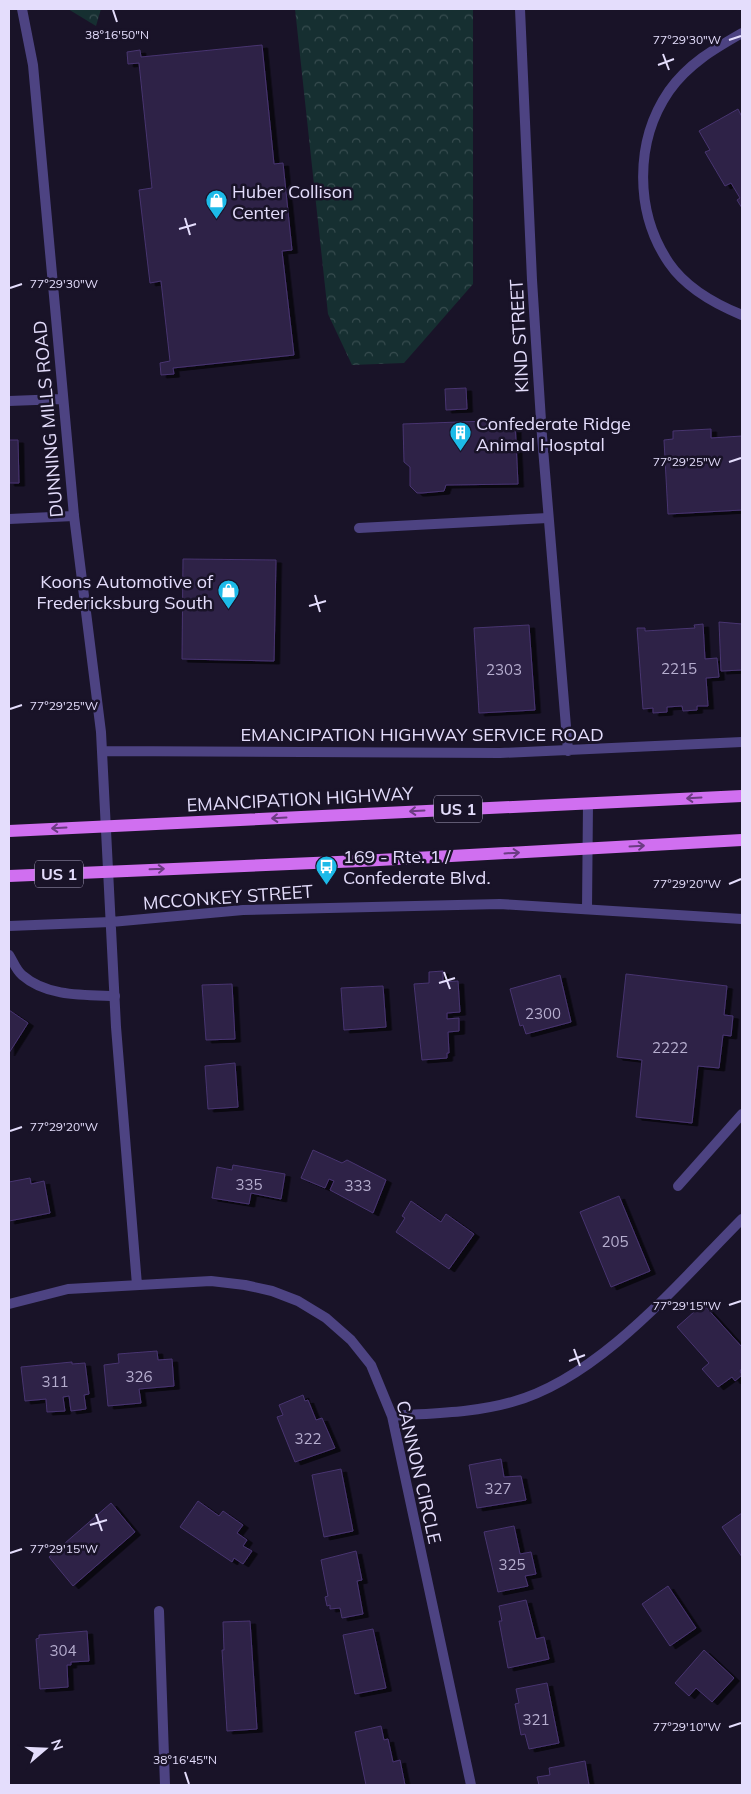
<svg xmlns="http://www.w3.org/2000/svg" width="751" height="1794" viewBox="0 0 751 1794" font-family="Mulish,sans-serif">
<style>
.forest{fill:url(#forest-crowns)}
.building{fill:#2d2147;stroke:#483570;filter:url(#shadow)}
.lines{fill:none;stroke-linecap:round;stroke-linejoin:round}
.service{stroke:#4d4382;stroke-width:10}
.minor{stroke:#4d4382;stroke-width:10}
.primary{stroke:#d06ff0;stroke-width:12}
.oneway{stroke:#6b3c82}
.ticks{fill:none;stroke:#e4ddfc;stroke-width:2}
.labels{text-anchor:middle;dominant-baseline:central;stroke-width:5;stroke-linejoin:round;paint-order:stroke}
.number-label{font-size:15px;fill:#b6aecf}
.shield{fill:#191328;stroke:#a7a0bc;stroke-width:1}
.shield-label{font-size:16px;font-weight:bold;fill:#e4ddfc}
.poi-label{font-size:18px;fill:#e4ddfc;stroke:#191328;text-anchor:start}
.street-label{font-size:18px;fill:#e4ddfc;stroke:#191328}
.ticks-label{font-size:12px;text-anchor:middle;fill:#e4ddfc;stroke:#191328;stroke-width:5;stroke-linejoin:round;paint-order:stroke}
</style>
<defs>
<pattern id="forest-crowns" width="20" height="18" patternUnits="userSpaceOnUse" patternTransform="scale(1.25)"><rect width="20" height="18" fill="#162f31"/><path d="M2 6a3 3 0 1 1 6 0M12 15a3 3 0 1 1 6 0" fill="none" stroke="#384d50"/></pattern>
<filter id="shadow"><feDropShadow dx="5.5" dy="3" stdDeviation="0" flood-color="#0009"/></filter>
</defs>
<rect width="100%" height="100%" fill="#191328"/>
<path class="forest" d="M 68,9 L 101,9 L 96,26 Z
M 295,9 L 473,9 L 473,284 L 404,363 L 352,365 L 328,314 Z"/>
<path class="building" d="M 262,45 L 274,164 L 283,163 L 292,250 L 282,251 L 294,355 L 173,368 L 174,374 L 161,375 L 160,363 L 170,361 L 161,281 L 150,283 L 139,190 L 152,188 L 139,63 L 128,64 L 127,52 L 140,50 L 141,57 Z
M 738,109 L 742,117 L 742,208 L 737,200 L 740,198 L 731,183 L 725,186 L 705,152 L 710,150 L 699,131 Z
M 466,388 L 467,409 L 446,410 L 445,389 Z
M 515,420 L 518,484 L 446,485 L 444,491 L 422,493 L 417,493 L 410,486 L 410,467 L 404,462 L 403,424 Z
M 711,429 L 711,438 L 742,436 L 742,510 L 668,514 L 664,440 L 673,439 L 673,431 Z
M 9,440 L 18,440 L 19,483 L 9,483 Z
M 183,559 L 276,560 L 274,661 L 182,659 Z
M 719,622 L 742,624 L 742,670 L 721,671 Z
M 703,624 L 705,659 L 717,658 L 719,677 L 706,678 L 708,706 L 697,706 L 697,710 L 683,711 L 682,706 L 667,707 L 667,712 L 653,713 L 653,708 L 643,709 L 637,628 L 645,628 L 645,631 L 695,628 L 694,625 Z
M 529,625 L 535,710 L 479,713 L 474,628 Z
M 443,971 L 443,982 L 458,981 L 460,1012 L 447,1013 L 447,1019 L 459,1018 L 459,1031 L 448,1032 L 449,1053 L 447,1053 L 447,1058 L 422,1060 L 414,984 L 429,983 L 429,972 Z
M 626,974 L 727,986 L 724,1015 L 733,1016 L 731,1036 L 723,1035 L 719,1068 L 698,1066 L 692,1123 L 636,1117 L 642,1060 L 617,1057 Z
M 560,975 L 571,1022 L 526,1034 L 523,1025 L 520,1026 L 510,989 Z
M 232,984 L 235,1039 L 206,1040 L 202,985 Z
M 383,986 L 386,1027 L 344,1030 L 341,988 Z
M 9,1010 L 28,1023 L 9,1053 Z
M 235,1063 L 238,1107 L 208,1109 L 205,1066 Z
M 313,1150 L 342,1163 L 347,1160 L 386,1180 L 373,1213 L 330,1190 L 334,1181 L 329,1179 L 325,1188 L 301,1178 Z
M 233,1165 L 285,1174 L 281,1199 L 251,1193 L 249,1204 L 212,1198 L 217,1167 L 232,1170 Z
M 30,1178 L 31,1184 L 44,1181 L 50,1213 L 9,1221 L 9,1182 Z
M 619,1196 L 650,1271 L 611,1287 L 580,1212 Z
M 411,1201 L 441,1222 L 446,1214 L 474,1234 L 449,1269 L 396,1232 L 405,1218 L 402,1216 Z
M 703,1304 L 741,1346 L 742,1345 L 742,1368 L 740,1371 L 742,1375 L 735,1381 L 732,1377 L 718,1387 L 702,1369 L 709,1363 L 677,1327 Z
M 157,1351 L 158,1360 L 172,1359 L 174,1386 L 139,1389 L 141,1403 L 108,1406 L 104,1365 L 119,1363 L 118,1354 Z
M 72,1362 L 72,1364 L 85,1363 L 89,1394 L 84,1395 L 86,1409 L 71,1411 L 69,1396 L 63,1397 L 65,1411 L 47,1412 L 46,1399 L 25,1401 L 21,1367 Z
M 303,1395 L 305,1401 L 308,1400 L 316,1420 L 322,1418 L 335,1448 L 295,1462 L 277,1417 L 283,1415 L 279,1405 Z
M 501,1459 L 504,1477 L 521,1476 L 526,1500 L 477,1508 L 469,1465 Z
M 341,1469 L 353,1531 L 324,1537 L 312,1475 Z
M 198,1501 L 219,1516 L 223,1511 L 243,1525 L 237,1533 L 247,1540 L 243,1546 L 252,1551 L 243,1564 L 234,1558 L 232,1562 L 180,1527 Z
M 111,1503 L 135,1532 L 73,1586 L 49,1557 Z
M 742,1513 L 742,1557 L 722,1527 Z
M 514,1526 L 520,1554 L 531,1552 L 536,1574 L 525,1576 L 528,1586 L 498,1592 L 484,1532 Z
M 356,1551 L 362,1580 L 357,1581 L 363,1614 L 342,1618 L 340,1608 L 330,1609 L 330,1605 L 327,1606 L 325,1597 L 328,1596 L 321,1560 Z
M 668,1586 L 696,1628 L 670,1646 L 642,1604 Z
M 526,1600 L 536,1639 L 544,1637 L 549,1659 L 508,1668 L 499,1621 L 502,1621 L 499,1606 Z
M 250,1621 L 257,1729 L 227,1731 L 222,1650 L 224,1650 L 223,1622 Z
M 373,1629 L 386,1688 L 355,1694 L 343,1635 Z
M 87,1631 L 89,1661 L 71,1662 L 71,1665 L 67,1665 L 68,1687 L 40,1689 L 36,1639 L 39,1638 L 39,1635 Z
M 704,1650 L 734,1678 L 712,1702 L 696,1688 L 689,1696 L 675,1683 Z
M 547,1683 L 559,1743 L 529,1749 L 525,1734 L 521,1735 L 515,1704 L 519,1703 L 516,1689 Z
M 381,1726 L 384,1740 L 388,1739 L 393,1762 L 400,1760 L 405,1785 L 366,1785 L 355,1732 Z
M 585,1761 L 589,1785 L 539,1785 L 537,1777 L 550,1775 L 549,1768 Z"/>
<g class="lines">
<path class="service" d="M 9,519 L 74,516
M 359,528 L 548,518
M 9,926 L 111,922
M 9,955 C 13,961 16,970 22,975 C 47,997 84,995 115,996
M 678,1186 L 742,1114"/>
<path class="minor" d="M 22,9 L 33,65 L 74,516 L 101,732 L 116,1027 L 137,1285
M 520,9 L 532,280 L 542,436 L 568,751
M 742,33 C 714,49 688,64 669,91 C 634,142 635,213 669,263 C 686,288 715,304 742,315
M 9,401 L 62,399
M 102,751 L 500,753 L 742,742
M 587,909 L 588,803
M 111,922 L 243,910 L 500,904 L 742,919
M 9,1304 L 68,1289 L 211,1281 L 245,1285 L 272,1291 L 298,1301 L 326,1318 L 351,1340 L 371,1365 L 392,1416 L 471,1785
M 392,1416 C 432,1413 474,1413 512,1402 C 600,1378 679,1282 742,1219
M 159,1611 L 165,1785"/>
<path class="primary" d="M 9,831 L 742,796
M 9,876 L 361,861 L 742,840"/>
</g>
<defs><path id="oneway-shaft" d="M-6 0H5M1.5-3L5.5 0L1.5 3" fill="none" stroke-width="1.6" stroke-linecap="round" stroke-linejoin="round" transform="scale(1.25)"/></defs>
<g class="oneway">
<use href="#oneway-shaft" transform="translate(694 798) rotate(177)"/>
<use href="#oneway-shaft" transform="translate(417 811) rotate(177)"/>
<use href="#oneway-shaft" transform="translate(279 818) rotate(177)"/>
<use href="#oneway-shaft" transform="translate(59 828) rotate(177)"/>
<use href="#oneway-shaft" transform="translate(637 846) rotate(-3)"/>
<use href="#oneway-shaft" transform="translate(512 853) rotate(-3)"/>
<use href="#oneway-shaft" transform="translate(157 869) rotate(-2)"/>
</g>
<path class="ticks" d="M 113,10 L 117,22M 729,40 L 741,36M 663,54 L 669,70M 658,65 L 674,59M 185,218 L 190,235M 179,229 L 196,224M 10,288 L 22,284M 729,462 L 741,458M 315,595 L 320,612M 309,606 L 326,601M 10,709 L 22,705M 729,884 L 741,879M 444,972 L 450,989M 439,983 L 455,978M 10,1131 L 22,1127M 729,1305 L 741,1301M 574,1349 L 580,1366M 569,1361 L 585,1355M 96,1514 L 102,1531M 90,1525 L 107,1520M 10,1553 L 22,1549M 729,1727 L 741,1723M 185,1772 L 189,1784"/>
<defs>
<symbol id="shop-pin" viewBox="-11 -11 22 30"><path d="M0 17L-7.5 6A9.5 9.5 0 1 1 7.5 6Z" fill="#1dbae8" stroke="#191328"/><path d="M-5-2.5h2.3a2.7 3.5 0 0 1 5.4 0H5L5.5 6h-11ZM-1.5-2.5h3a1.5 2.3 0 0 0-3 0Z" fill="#fff"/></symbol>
<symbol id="building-pin" viewBox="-11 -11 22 30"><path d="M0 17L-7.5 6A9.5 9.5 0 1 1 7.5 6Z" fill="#1dbae8" stroke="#191328"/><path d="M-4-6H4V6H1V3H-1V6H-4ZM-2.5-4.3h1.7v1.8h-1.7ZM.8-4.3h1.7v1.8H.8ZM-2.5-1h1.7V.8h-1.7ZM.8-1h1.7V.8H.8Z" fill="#fff"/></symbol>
<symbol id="bus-pin" viewBox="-11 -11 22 30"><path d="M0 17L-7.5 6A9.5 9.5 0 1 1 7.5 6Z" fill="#1dbae8" stroke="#191328"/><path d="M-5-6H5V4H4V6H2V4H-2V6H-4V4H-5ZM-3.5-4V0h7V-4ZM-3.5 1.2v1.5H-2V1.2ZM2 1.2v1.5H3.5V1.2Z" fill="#fff"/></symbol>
</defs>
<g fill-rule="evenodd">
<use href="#shop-pin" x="204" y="188" width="25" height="34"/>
<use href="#building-pin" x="448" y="420" width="25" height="34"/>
<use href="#shop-pin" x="216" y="578" width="25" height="34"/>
<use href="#bus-pin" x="314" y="854" width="25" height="34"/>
</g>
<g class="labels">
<g class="number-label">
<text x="679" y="668">2215</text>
<text x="504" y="669">2303</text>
<text x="543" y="1013">2300</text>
<text x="670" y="1047">2222</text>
<text x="249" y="1184">335</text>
<text x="358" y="1185">333</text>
<text x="615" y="1241">205</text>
<text x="139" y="1376">326</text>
<text x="55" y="1381">311</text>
<text x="308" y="1438">322</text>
<text x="498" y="1488">327</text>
<text x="512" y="1564">325</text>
<text x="63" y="1650">304</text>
<text x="536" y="1719">321</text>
</g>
<g class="shield">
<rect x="434" y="795.5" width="48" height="27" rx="4"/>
<rect x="35" y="860.5" width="48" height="27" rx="4"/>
</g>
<g class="shield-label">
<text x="458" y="809">US 1</text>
<text x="59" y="874">US 1</text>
</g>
<g class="poi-label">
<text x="232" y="191">Huber Collison<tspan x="232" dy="21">Center</tspan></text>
<text x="476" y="423">Confederate Ridge<tspan x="476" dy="21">Animal Hosptal</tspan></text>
<text x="213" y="581" text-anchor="end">Koons Automotive of<tspan x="213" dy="21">Fredericksburg South</tspan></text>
<text x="343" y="856">169 - Rte. 1 /<tspan x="343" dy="21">Confederate Blvd.</tspan></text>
</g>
<g class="street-label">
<text transform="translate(519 336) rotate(-93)">KIND STREET</text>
<text transform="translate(48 419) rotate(-95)">DUNNING MILLS ROAD</text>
<text x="422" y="734">EMANCIPATION HIGHWAY SERVICE ROAD</text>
<text transform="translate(300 799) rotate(-3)">EMANCIPATION HIGHWAY</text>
<text transform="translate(228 897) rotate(-4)">MCCONKEY STREET</text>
<text transform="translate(419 1472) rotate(77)">CANNON CIRCLE</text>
</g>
</g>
<g class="ticks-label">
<text x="117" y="39">38°16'50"N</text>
<text x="687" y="44">77°29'30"W</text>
<text x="64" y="288">77°29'30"W</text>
<text x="687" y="466">77°29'25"W</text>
<text x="64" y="710">77°29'25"W</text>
<text x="687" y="888">77°29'20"W</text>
<text x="64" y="1131">77°29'20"W</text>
<text x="687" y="1310">77°29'15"W</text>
<text x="64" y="1553">77°29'15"W</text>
<text x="687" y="1731">77°29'10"W</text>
<text x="185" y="1764">38°16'45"N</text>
</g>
<rect width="751" height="1794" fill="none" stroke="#e4ddfc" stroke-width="20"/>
<g transform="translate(45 1749) rotate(71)" stroke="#191328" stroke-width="4" paint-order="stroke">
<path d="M0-4L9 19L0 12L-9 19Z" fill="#e4ddfc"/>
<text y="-8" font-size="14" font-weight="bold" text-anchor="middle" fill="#e4ddfc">N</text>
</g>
</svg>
